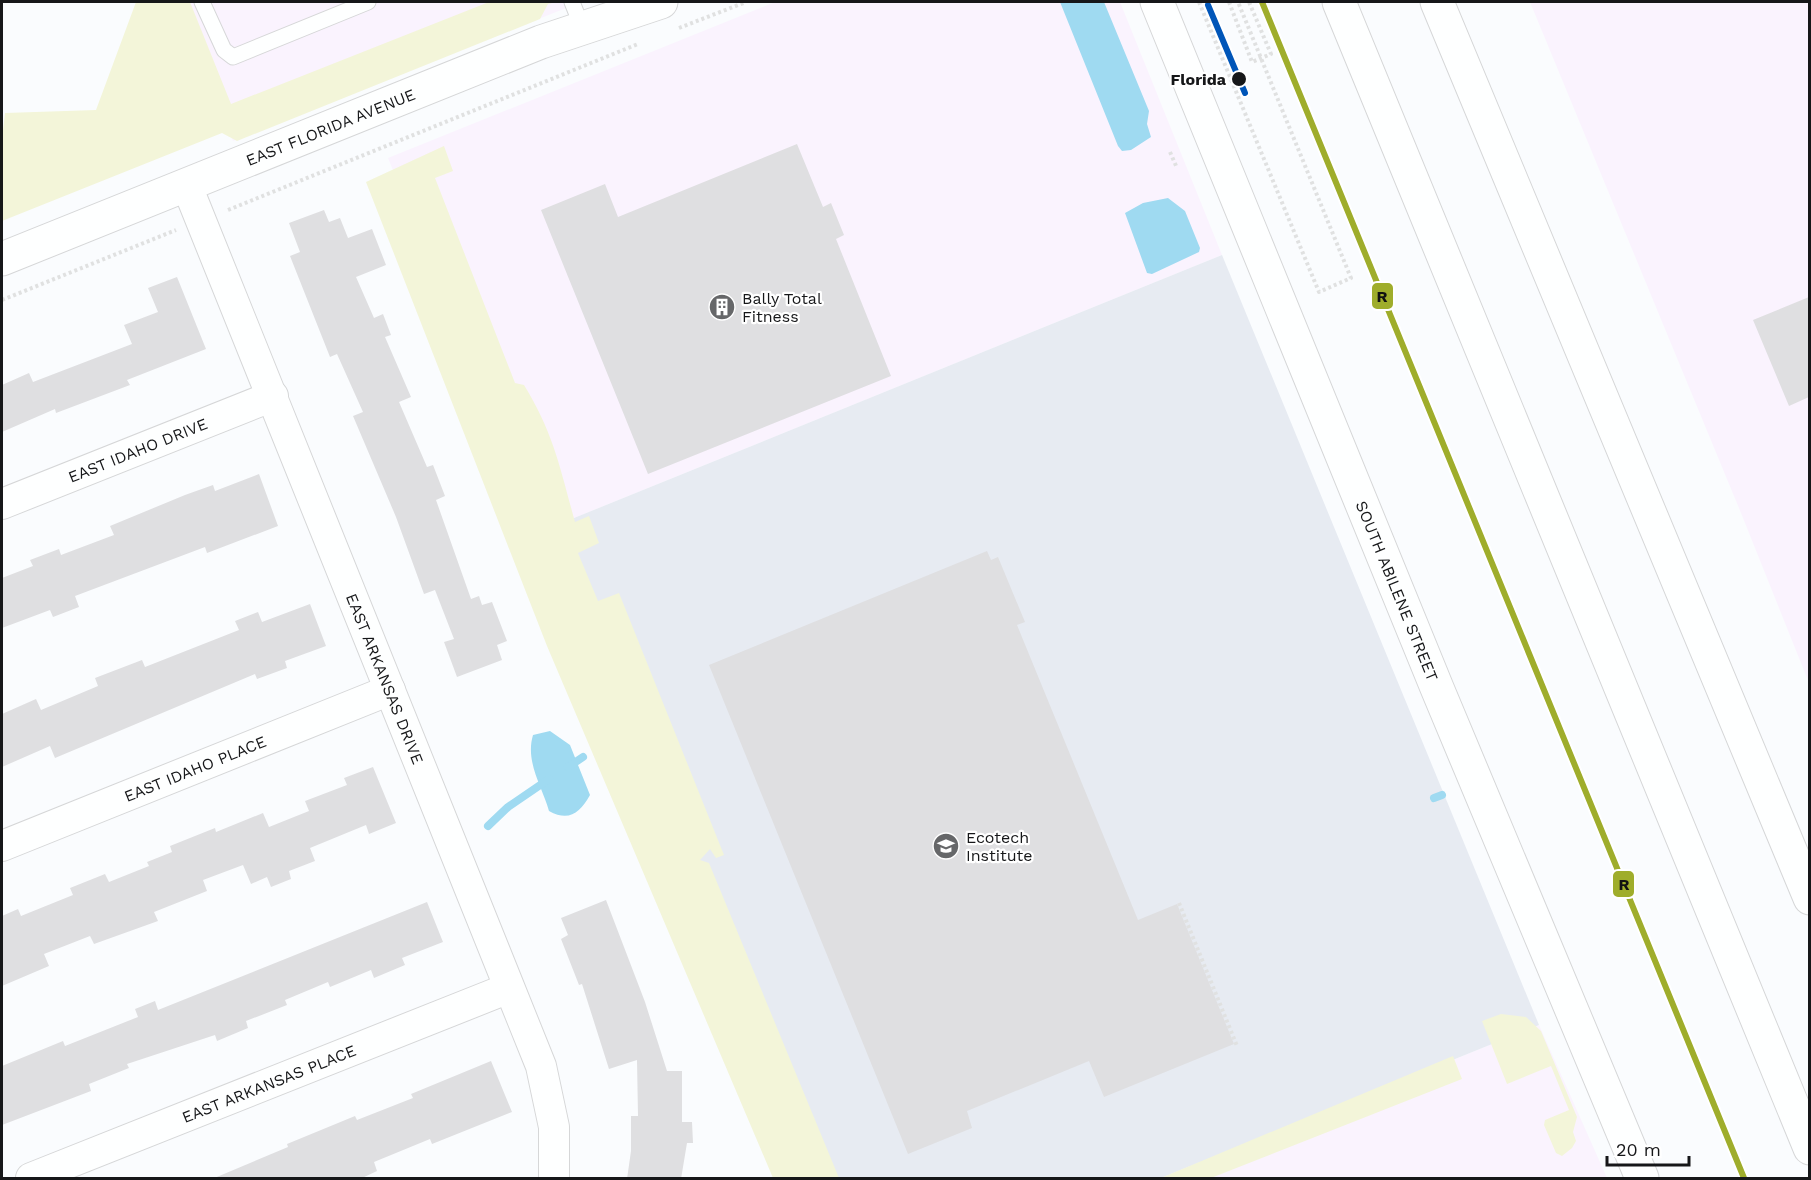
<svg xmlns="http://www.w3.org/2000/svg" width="1811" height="1180" viewBox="0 0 1811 1180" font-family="'Work Sans',sans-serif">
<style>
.commercial{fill:#faf3fe}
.built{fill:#e7ebf2}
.green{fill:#f3f5d9}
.water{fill:#9fdaf1}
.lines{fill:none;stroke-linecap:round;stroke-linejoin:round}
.stream{stroke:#9fdaf1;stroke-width:8}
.building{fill:#dfdfe1}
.lane-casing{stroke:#d6d7d8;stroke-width:17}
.street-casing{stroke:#d6d7d8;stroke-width:32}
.secondary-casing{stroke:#d6d7d8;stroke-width:35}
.highway-casing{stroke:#d6d7d8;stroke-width:35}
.path{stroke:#e0e1e1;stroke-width:4;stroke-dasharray:3 3;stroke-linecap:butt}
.lane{stroke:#feffff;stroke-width:15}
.street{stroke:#feffff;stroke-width:30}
.secondary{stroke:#feffff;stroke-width:33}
.highway{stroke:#feffff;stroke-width:33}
.rail-1-casing{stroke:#fff;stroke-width:10}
.rail-2-casing{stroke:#fff;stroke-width:10}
.rail-1{stroke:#9fad2b;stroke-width:6}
.rail-2{stroke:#0055b8;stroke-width:6}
.stop-dot{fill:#161719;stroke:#fff;stroke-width:2}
.labels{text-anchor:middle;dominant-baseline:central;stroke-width:4.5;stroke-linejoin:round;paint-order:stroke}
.stop-label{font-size:16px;font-weight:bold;fill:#161719;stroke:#fff;text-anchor:end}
.street-label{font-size:16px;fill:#161719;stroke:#fff}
.poi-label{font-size:16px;fill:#161719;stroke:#fff;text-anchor:start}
.line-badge{stroke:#fff;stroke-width:2}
.pale-badge-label{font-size:16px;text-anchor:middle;font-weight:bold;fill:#111}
</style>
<rect width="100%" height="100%" fill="#fafcfe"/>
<path class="commercial" d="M 177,2 L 581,2 L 233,141 Z
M 775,2 L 1120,2 L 1222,255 L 542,531 L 388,158 Z
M 1530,2 L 1809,2 L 1809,683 L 1741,513 Z
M 1539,1025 L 1607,1178 L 1161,1178 Z"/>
<path class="built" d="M 1222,255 L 1539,1025 L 1161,1178 L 810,1178 L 542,531 Z"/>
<path class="green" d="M 136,2 L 190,2 L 231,104 L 489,2 L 556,2 L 548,4 L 540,19 L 237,141 L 222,133 L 2,221 L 2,139 L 5,113 L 96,110 Z
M 444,146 L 453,171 L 435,178 L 515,383 L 524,385 C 554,434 560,468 575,522 L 589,516 L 599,543 L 578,553 L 598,601 L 619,593 L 724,855 L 716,858 L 710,849 L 700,860 L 709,863 L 839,1178 L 773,1178 L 547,646 L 366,182 Z
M 1501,1014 L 1526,1017 L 1541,1031 L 1577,1117 L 1573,1132 L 1576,1141 L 1572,1148 L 1562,1156 L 1556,1153 L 1544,1125 L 1545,1120 L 1569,1110 L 1551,1066 L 1507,1084 L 1482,1021 Z
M 1453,1056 L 1462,1079 L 1211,1178 L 1161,1178 Z"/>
<path class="water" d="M 1060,2 L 1104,2 L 1149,111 L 1147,124 L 1151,137 L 1131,150 L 1122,151 L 1118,146 Z
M 1168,198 L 1185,211 L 1200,248 L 1199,252 L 1152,274 L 1147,273 L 1125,213 L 1143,203 Z
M 550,731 L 570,745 L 590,795 C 580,813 569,822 549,811 C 542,786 525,762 533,735 Z"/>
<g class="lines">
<path class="stream" d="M 568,767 L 583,757
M 1434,798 L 1442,795
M 488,826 L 508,807 L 549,779"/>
</g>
<path class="building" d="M 797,144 L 823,207 L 831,203 L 844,235 L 836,239 L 891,376 L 648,474 L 541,210 L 605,184 L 618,217 Z
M 324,210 L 329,222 L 340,218 L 348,238 L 372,229 L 386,265 L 356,277 L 374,318 L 383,314 L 391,335 L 385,337 L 411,397 L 399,402 L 427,467 L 433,465 L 445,496 L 436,500 L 471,599 L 479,596 L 482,605 L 492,602 L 507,641 L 497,645 L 502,660 L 457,677 L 444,642 L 454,639 L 435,590 L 424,594 L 396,517 L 353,416 L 363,412 L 337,354 L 330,357 L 290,256 L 300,252 L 289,223 Z
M 177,277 L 206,349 L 127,380 L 130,385 L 56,413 L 55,409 L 2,432 L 2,385 L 29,373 L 33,382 L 132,344 L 124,325 L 158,312 L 148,288 Z
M 1809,297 L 1809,397 L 1789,406 L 1753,320 Z
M 259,474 L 278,526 L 207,553 L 205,547 L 75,596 L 79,607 L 53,617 L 50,610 L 2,628 L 2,578 L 33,566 L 30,560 L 59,549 L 61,555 L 114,535 L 110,526 L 185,495 L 213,485 L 215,491 Z
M 987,551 L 991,560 L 998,557 L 1025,622 L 1017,625 L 1138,920 L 1177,904 L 1234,1044 L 1104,1097 L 1089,1061 L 967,1111 L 972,1128 L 908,1154 L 709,665 Z
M 310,604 L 326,646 L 285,661 L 287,668 L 257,679 L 255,674 L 55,758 L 50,746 L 2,767 L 2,714 L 36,699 L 41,710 L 98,686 L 95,678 L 142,660 L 145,667 L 239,630 L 235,621 L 258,612 L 262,622 Z
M 373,767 L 396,823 L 369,834 L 366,825 L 310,848 L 315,861 L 289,871 L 291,879 L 271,887 L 267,877 L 251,884 L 243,865 L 203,880 L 207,891 L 154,912 L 158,921 L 94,944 L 90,936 L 44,954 L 49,966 L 2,986 L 2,916 L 18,909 L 21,916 L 73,895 L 70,888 L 105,874 L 109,882 L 149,866 L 147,862 L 172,852 L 170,846 L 215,828 L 216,832 L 263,813 L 269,827 L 309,811 L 305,801 L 347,785 L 344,778 Z
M 606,900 L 645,1002 L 667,1071 L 682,1071 L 682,1122 L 692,1122 L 693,1143 L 687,1143 L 681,1179 L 627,1179 L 631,1151 L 631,1116 L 638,1116 L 637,1060 L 609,1069 L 582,984 L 579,985 L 561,939 L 568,935 L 561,918 Z
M 427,902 L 443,942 L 402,958 L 405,965 L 374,978 L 371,970 L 330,987 L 328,982 L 285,1000 L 287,1005 L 246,1021 L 248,1028 L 217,1041 L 215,1035 L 127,1064 L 129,1068 L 89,1084 L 91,1091 L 2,1125 L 2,1066 L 63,1041 L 65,1046 L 138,1017 L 135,1009 L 155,1001 L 158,1010 Z
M 491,1061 L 512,1112 L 432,1144 L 430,1139 L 374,1162 L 377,1171 L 360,1179 L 212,1179 L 288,1147 L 287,1144 L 355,1116 L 357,1120 L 413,1098 L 411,1094 Z"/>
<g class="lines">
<defs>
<path id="lane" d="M 202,2 L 224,50 L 233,57 L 368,2
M 572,2 L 582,27"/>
<g id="street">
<path id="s1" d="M 187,186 L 541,1066 L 554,1127 L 554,1178"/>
<path id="s2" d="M 2,504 L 273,396"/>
<path id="s3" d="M 2,846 L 390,690"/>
<path id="s4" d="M 31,1178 L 509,988"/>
</g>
<g id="secondary">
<path id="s5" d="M 1157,2 L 1437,688 L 1642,1178"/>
<path id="s6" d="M 2,259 L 541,42 L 661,2"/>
</g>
<path id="highway" d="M 1339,2 L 1810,1148
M 1437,2 L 1810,898"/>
</defs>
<use href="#lane" class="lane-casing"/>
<use href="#street" class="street-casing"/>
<use href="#secondary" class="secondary-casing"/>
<use href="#highway" class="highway-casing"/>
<path class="path" d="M 1199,2 L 1319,292 L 1351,278 L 1238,2
M 1229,2 L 1252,62 L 1271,54 L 1249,2
M 679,28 L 746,2
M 1170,152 L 1177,168
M 228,210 L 638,44
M 2,300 L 176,230
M 1179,903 L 1237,1046"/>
<use href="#lane" class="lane"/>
<use href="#street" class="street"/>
<use href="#secondary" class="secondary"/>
<use href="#highway" class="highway"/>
<defs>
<path id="rail-1" d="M 1262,2 L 1744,1178"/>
<path id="rail-2" d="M 1208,5 L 1245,93"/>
</defs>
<use href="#rail-1" class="rail-1-casing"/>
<use href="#rail-2" class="rail-2-casing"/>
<use href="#rail-1" class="rail-1"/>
<use href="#rail-2" class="rail-2"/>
</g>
<defs>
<symbol id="building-disc" viewBox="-11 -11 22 22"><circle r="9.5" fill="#666769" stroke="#fff"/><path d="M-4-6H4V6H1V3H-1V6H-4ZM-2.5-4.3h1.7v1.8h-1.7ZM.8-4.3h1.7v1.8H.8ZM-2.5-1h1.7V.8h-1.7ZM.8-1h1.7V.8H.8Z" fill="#fff"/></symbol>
<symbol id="university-disc" viewBox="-11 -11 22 22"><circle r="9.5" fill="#666769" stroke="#fff"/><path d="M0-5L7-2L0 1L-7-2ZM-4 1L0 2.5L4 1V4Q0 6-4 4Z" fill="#fff"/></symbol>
</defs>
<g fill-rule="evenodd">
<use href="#building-disc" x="707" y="292" width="30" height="30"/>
<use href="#university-disc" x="931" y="831" width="30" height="30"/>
</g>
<circle class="stop-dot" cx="1239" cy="79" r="8"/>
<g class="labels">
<g class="stop-label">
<text x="1226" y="79">Florida</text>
</g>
<g class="street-label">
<text stroke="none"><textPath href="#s6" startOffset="354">EAST FLORIDA AVENUE</textPath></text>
<text stroke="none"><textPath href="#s2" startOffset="146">EAST IDAHO DRIVE</textPath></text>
<text stroke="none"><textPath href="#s5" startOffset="636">SOUTH ABILENE STREET</textPath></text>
<text stroke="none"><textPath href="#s1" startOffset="531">EAST ARKANSAS DRIVE</textPath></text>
<text stroke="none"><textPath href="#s3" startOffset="208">EAST IDAHO PLACE</textPath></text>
<text stroke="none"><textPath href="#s4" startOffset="256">EAST ARKANSAS PLACE</textPath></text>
</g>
<g class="poi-label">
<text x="742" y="298">Bally Total<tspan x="742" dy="18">Fitness</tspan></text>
<text x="966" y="837">Ecotech<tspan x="966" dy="18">Institute</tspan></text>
</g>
</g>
<g class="line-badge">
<rect x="1371" y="282" width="23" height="28" rx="6" fill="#9fad2b"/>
<rect x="1612" y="870" width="23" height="28" rx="6" fill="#9fad2b"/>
</g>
<g class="pale-badge-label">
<text x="1382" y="302">R</text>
<text x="1624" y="890">R</text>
</g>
<rect width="1811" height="1180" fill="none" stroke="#161719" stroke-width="6"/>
<path d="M1607 1156v9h82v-9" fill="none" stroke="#161719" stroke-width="3"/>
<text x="1616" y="1156" font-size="18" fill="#161719" stroke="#ffffff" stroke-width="4.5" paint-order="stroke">20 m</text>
</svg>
